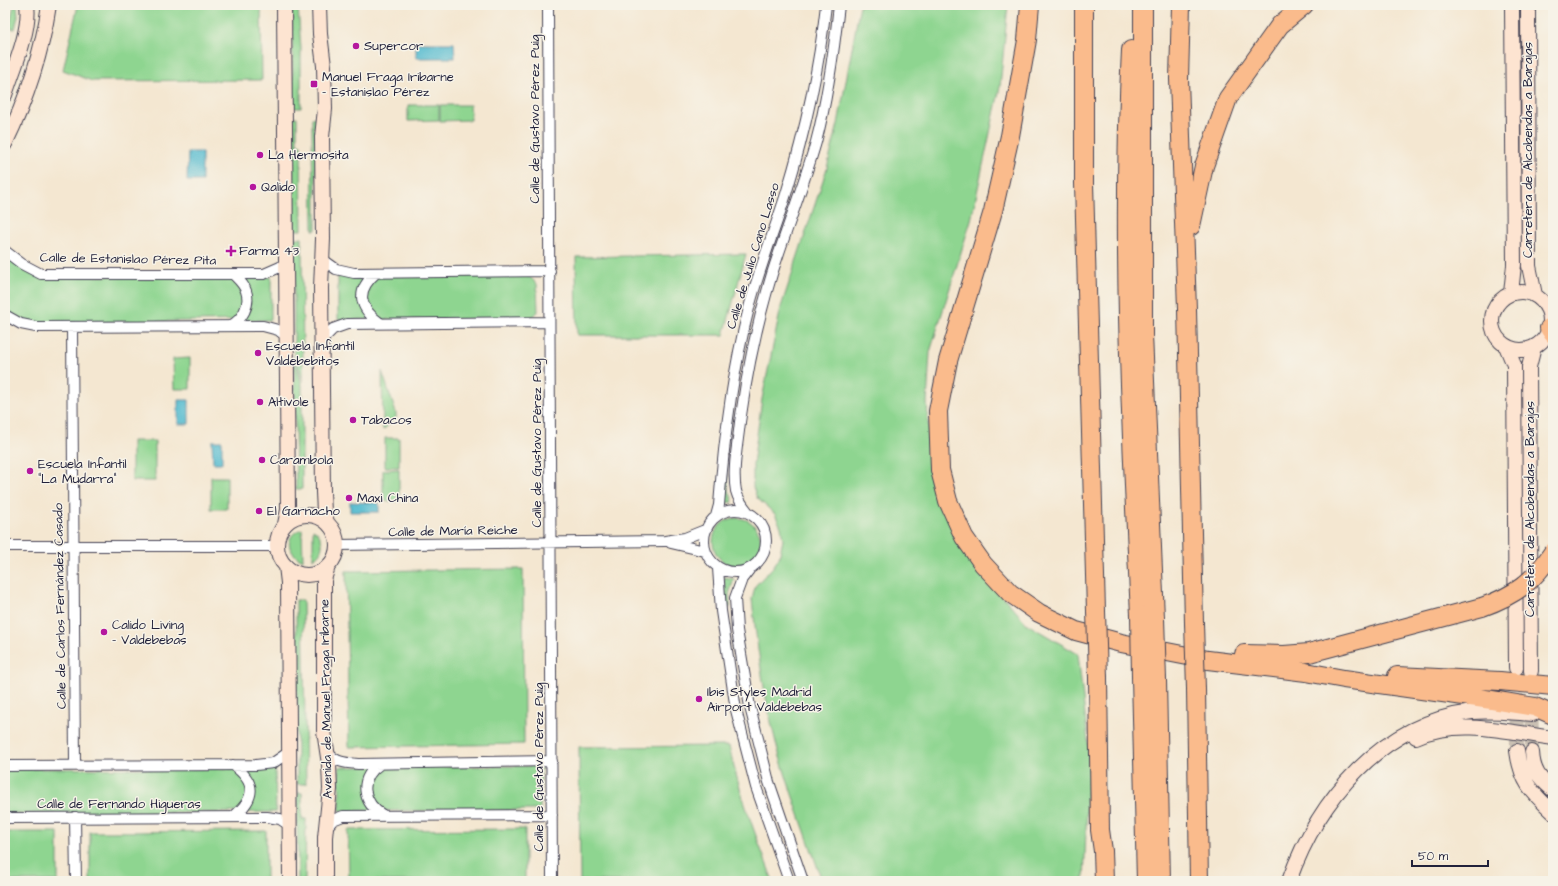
<svg xmlns="http://www.w3.org/2000/svg" width="1558" height="886" viewBox="0 0 1558 886" font-family="'Architects Daughter',sans-serif">
<style>
.green{fill:#8ed590;stroke:#587c66}
.water{fill:#51bacf;stroke:#3a6e85}
.lines{fill:none;stroke-linecap:round;stroke-linejoin:round}
.secondary-tunnel{stroke:#cac0b3;stroke-width:14;stroke-dasharray:14 7;stroke-linecap:butt}
.street-casing{stroke:#424052;stroke-width:12}
.secondary-casing{stroke:#424052;stroke-width:16}
.highway-casing{stroke:#424052;stroke-width:20}
.street{stroke:#fff;stroke-width:10}
.secondary{stroke:#fde4d1;stroke-width:14}
.highway{stroke:#fabb8c;stroke-width:18}
.highway-bridge-casing{stroke:#424052;stroke-width:20;stroke-linecap:butt}
.highway-bridge{stroke:#fabb8c;stroke-width:18}
.poi-dot{fill:#b5179e;stroke:#f7f3e8;stroke-width:1.5}
.labels{text-anchor:middle;dominant-baseline:central;stroke-width:3;stroke-linejoin:round;paint-order:stroke}
.poi-label{font-size:13px;fill:#22223b;stroke:#f7f3e8;text-anchor:start}
.street-label{font-size:13px;fill:#22223b;stroke:#f7f3e8}
</style>
<rect width="100%" height="100%" fill="#f7f3e8"/>
<filter id="ink" filterUnits="userSpaceOnUse"><feTurbulence type="fractalNoise" baseFrequency=".025" numOctaves="2"/><feDisplacementMap in="SourceGraphic" scale="8" xChannelSelector="R" yChannelSelector="G"/><feConvolveMatrix kernelMatrix="1 2 1 2 8 2 1 2 1" color-interpolation-filters="sRGB"/></filter>
<filter id="wash" filterUnits="userSpaceOnUse"><feTurbulence type="fractalNoise" baseFrequency=".012" numOctaves="4" result="noise"/><feDisplacementMap in="SourceGraphic" scale="16" xChannelSelector="R" yChannelSelector="G"/><feGaussianBlur stdDeviation="0.9" result="paint"/><feColorMatrix in="noise" values="0 0 0 0 0 0 0 0 0 0 0 0 0 0 0 0 0 1.4 0 .05"/><feComposite in="paint" operator="in"/></filter>
<g filter="url(#wash)">
<rect width="100%" height="100%" fill="#f4e7d1"/>
<path class="green" d="M 14,5 L 17,5 L 18,16 L 15,29 L 9,28 Z
M 78,5 L 261,5 L 262,80 L 92,81 L 63,70 Z
M 292,5 L 298,6 L 301,49 L 301,108 L 293,108 Z
M 860,5 L 1008,5 L 1000,87 L 971,220 L 930,352 L 927,403 L 932,483 L 966,554 L 1027,624 L 1078,654 L 1089,751 L 1084,881 L 822,881 C 807,835 789,790 776,743 C 764,696 757,647 752,599 L 755,586 L 773,567 L 779,558 L 783,540 L 781,527 L 775,514 L 757,498 L 753,487 L 753,464 L 762,399 L 781,307 L 827,168 L 838,124 Z
M 408,105 L 439,105 L 439,120 L 408,121 Z
M 440,105 L 470,105 L 471,120 L 440,121 Z
M 292,117 L 297,117 L 297,144 L 301,144 L 302,230 L 293,230 Z
M 316,117 L 316,230 L 313,230 L 312,118 Z
M 294,238 L 302,238 L 303,381 L 294,352 Z
M 5,254 L 37,276 L 271,277 L 271,320 L 32,323 L 19,321 L 5,310 Z
M 746,254 L 724,335 L 577,335 L 576,257 Z
M 527,274 L 537,284 L 538,312 L 528,319 L 338,320 L 338,276 Z
M 294,356 L 302,385 L 302,489 L 296,489 Z
M 190,358 L 190,389 L 174,389 L 173,359 Z
M 382,371 L 396,413 L 396,418 L 383,430 Z
M 385,438 L 399,438 L 399,467 L 385,467 Z
M 132,441 L 155,441 L 155,481 L 132,481 Z
M 399,469 L 399,501 L 383,501 L 383,470 Z
M 725,474 L 728,475 L 728,487 L 733,502 L 724,503 Z
M 211,477 L 227,477 L 227,509 L 211,509 Z
M713 542a24 24 0 1 1 48 0a24 24 0 1 1-48 0Z
M 302,529 L 303,560 C 286,553 284,535 302,529 Z
M 313,529 C 324,536 326,552 313,559 Z
M 523,569 L 524,744 L 349,747 L 346,571 Z
M 724,577 L 734,579 L 729,594 L 730,607 L 726,608 Z
M 296,600 L 303,600 L 306,784 L 297,784 Z
M 729,746 C 739,793 756,836 773,881 L 580,881 L 579,747 Z
M 539,766 L 541,767 L 540,810 L 340,811 L 339,767 Z
M 275,768 L 276,812 L 5,814 L 5,769 Z
M 297,793 L 302,793 L 302,819 L 306,819 L 305,881 L 298,881 Z
M 525,829 L 525,881 L 349,881 L 348,830 Z
M 266,831 L 266,881 L 90,881 L 90,832 Z
M 5,832 L 58,832 L 58,881 L 5,881 Z"/>
<path class="water" d="M 416,43 L 454,43 L 455,58 L 416,58 Z
M 188,152 L 202,152 L 202,181 L 187,181 Z
M 178,400 L 189,400 L 189,424 L 178,424 Z
M 212,441 L 222,441 L 222,463 L 213,463 Z
M 350,502 L 379,503 L 379,512 L 350,512 Z"/>
</g>
<g filter="url(#ink)">
<g class="lines">
<path class="secondary-tunnel" d="M 1516,673 L 1517,751
M 1531,675 L 1532,752"/>
<defs>
<path id="street" d="M 548,5 L 552,881
M 5,251 L 22,264 L 41,274 L 264,274 L 280,267 L 286,262
M 322,259 L 336,269 L 354,273 L 550,271
M 376,273 C 355,291 359,308 380,323
M 5,315 L 21,324 L 36,327 L 263,326 L 278,330 L 286,336
M 230,326 C 242,320 251,305 246,291 C 244,284 238,279 233,274
M 72,327 L 75,765
M 321,341 L 333,329 L 347,324 L 549,322
M704 541a31 31 0 1 1 62 0a31 31 0 1 1-62 0Z
M 748,512 C 743,506 738,499 736,491 C 732,470 738,443 740,422 C 747,371 757,323 772,274 C 786,230 803,187 816,142 C 828,97 834,51 839,5
M 716,516 L 719,505 C 724,438 732,373 749,308 C 759,269 774,232 786,194 C 805,132 819,69 826,5
M 671,543 L 705,551
M 337,545 L 665,541 L 685,538 L 705,530
M 5,546 L 277,546
M 718,568 L 721,611 L 736,710 L 756,787 L 789,881
M 749,570 L 742,579 L 735,598 L 737,630 L 750,707 L 769,782 L 803,881
M 328,753 C 337,763 346,763 358,764 L 552,761
M 380,764 C 358,779 362,803 384,816
M 233,765 C 257,783 256,798 233,817
M 5,766 L 256,765 L 273,763 L 289,752
M 75,817 L 76,881
M 5,818 L 267,817 L 280,819 L 289,825
M 326,828 L 333,820 L 343,816 L 552,815"/>
<path id="secondary" d="M 284,5 L 288,510 L 285,524
M 319,5 L 320,34 L 324,66 L 325,109 L 322,137 L 323,239 L 321,288 L 323,492 L 324,512 L 327,522
M 1528,5 L 1529,266 L 1535,295
M 5,95 C 13,70 31,30 27,5
M 5,144 C 26,101 42,52 49,5
M1492 321a29 29 0 1 1 58 0a29 29 0 1 1-58 0Z
M 1511,293 L 1514,265 L 1512,5
M 1506,346 L 1514,365 L 1516,668
M277 545a30 30 0 1 1 60 0a30 30 0 1 1-60 0Z
M 286,566 L 288,583 L 290,881
M 1531,671 L 1529,367 L 1534,347
M 1416,737 C 1458,718 1510,732 1553,738
M 1517,751 C 1521,781 1531,792 1553,812
M 1532,752 C 1533,771 1539,778 1553,790
M 325,881 L 325,837 L 330,789 L 329,764 L 324,731 L 324,580 L 328,566
M 1289,881 C 1318,800 1381,723 1472,712 C 1492,710 1513,713 1533,714"/>
<path id="highway" d="M 1030,5 L 1027,40 L 1010,136 L 993,211 L 948,361 L 938,411 L 940,470 L 948,501 L 964,537 L 983,564 L 1010,593 L 1039,613 L 1076,631 L 1121,643 L 1208,660 L 1306,672 L 1344,679 L 1492,700 L 1535,707 L 1553,715
M 1084,5 L 1084,183 L 1096,611
M 1143,5 L 1143,334 L 1155,618
M 1181,5 L 1179,79 L 1187,309 L 1194,623
M 1131,50 C 1121,238 1131,427 1140,615
M 1191,226 L 1204,166 L 1228,98 L 1280,25 L 1304,5
M 1549,328 L 1553,334
M 1244,654 L 1284,655 L 1309,653 L 1482,607
M 1397,676 L 1500,681 L 1553,686
M 1141,677 L 1146,881
M 1098,678 L 1100,830 L 1103,851 L 1104,881
M 1157,680 L 1161,881
M 1196,689 L 1199,881"/>
</defs>
<use href="#street" class="street-casing"/>
<use href="#secondary" class="secondary-casing"/>
<use href="#highway" class="highway-casing"/>
<use href="#street" class="street"/>
<use href="#secondary" class="secondary"/>
<use href="#highway" class="highway"/>
<defs>
<path id="highway-bridge" d="M 1482,607 C 1516,595 1533,582 1553,552
M 1096,611 L 1098,678
M 1140,615 L 1141,677
M 1155,618 L 1157,680
M 1194,623 L 1196,689"/>
</defs>
<use href="#highway-bridge" class="highway-bridge-casing"/>
<use href="#highway-bridge" class="highway-bridge"/>
</g>
</g>
<g class="poi-dot">
<circle cx="356" cy="46" r="4"/>
<rect x="310" y="80" width="8" height="8" rx="2"/>
<circle cx="260" cy="155" r="4"/>
<circle cx="253" cy="187" r="4"/>
<path d="M229 245h4v4h4v4h-4v4h-4v-4h-4v-4h4z"/>
<circle cx="258" cy="353" r="4"/>
<circle cx="260" cy="402" r="4"/>
<circle cx="353" cy="420" r="4"/>
<circle cx="262" cy="460" r="4"/>
<circle cx="30" cy="471" r="4"/>
<circle cx="349" cy="498" r="4"/>
<circle cx="259" cy="511" r="4"/>
<circle cx="104" cy="632" r="4"/>
<circle cx="699" cy="699" r="4"/>
</g>
<g class="labels">
<g class="poi-label">
<text x="364" y="46">Supercor</text>
<text x="322" y="77">Manuel Fraga Iribarne<tspan x="322" dy="15">- Estanislao Pérez</tspan></text>
<text x="268" y="155">La Hermosita</text>
<text x="261" y="187">Qalido</text>
<text x="239" y="251">Farma 43</text>
<text x="266" y="346">Escuela Infantil<tspan x="266" dy="15">Valdebebitos</tspan></text>
<text x="268" y="402">Altivole</text>
<text x="361" y="420">Tabacos</text>
<text x="270" y="460">Carambola</text>
<text x="38" y="464">Escuela Infantil<tspan x="38" dy="15">"La Mudarra"</tspan></text>
<text x="357" y="498">Maxi China</text>
<text x="267" y="511">El Garnacho</text>
<text x="112" y="625">Calido Living<tspan x="112" dy="15">- Valdebebas</tspan></text>
<text x="707" y="692">Ibis Styles Madrid<tspan x="707" dy="15">Airport Valdebebas</tspan></text>
</g>
<g class="street-label">
<text transform="translate(535 119) rotate(-90)">Calle de Gustavo Pérez Puig</text>
<text transform="translate(1528 150) rotate(-90)">Carretera de Alcobendas a Barajas</text>
<text transform="translate(753 256) rotate(-73)">Calle de Julio Cano Lasso</text>
<text transform="translate(128 259) rotate(1)">Calle de Estanislao Pérez Pita</text>
<text transform="translate(537 443) rotate(-90)">Calle de Gustavo Pérez Puig</text>
<text transform="translate(1530 509) rotate(-90)">Carretera de Alcobendas a Barajas</text>
<text transform="translate(453 531) rotate(-1)">Calle de María Reiche</text>
<text transform="translate(60 606) rotate(-91)">Calle de Carlos Fernández Casado</text>
<text transform="translate(326 699) rotate(-91)">Avenida de Manuel Fraga Iribarne</text>
<text transform="translate(539 767) rotate(-90)">Calle de Gustavo Pérez Puig</text>
<text x="119" y="804">Calle de Fernando Higueras</text>
</g>
</g>
<rect width="1558" height="886" fill="none" stroke="#f7f3e8" stroke-width="20"/>
<path d="M1412 860v6h76v-6" fill="none" stroke="#22223b" stroke-width="2"/>
<text x="1418" y="860" font-size="12" fill="#22223b" stroke="#f7f3e8" stroke-width="3" paint-order="stroke">50 m</text>
</svg>
